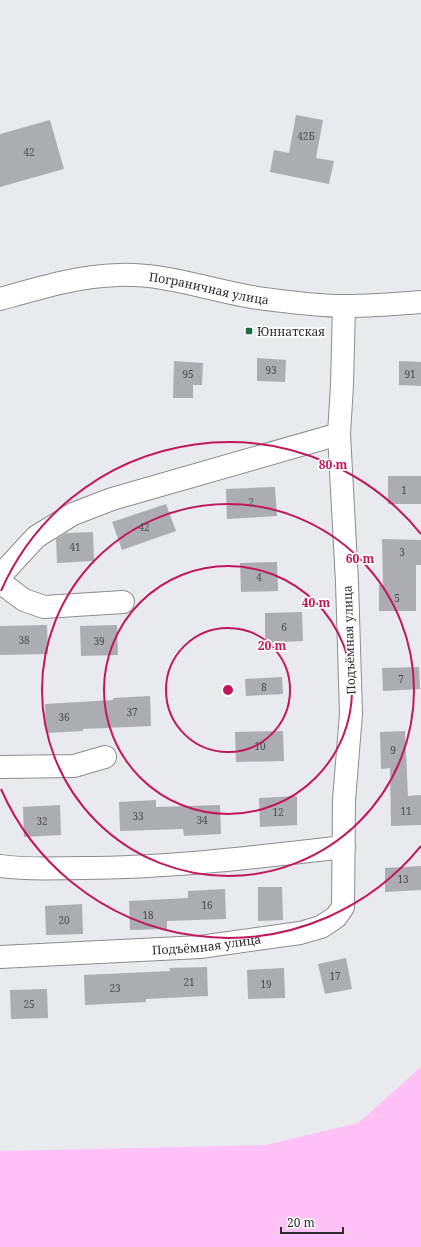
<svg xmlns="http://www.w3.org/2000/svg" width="421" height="1247" viewBox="0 0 421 1247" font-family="'Noto Serif',serif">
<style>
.green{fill:#ffc1f6}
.building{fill:#abadb1}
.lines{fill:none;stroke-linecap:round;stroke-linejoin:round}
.minor-casing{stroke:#8c8c90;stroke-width:24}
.secondary-casing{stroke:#8c8c90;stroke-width:24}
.minor{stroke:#fff;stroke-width:22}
.secondary{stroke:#fff;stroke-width:22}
.ring{fill:none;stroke:#c2185b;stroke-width:2}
.poi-dot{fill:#1b6e40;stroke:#fff;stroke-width:1.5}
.labels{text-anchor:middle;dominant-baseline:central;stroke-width:3.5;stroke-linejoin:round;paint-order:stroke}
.number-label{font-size:10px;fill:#4c4d4f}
.street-label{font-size:12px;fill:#2d2d2e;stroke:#fff}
.poi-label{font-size:12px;fill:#2d2d2e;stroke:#fff;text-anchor:start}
.centre{fill:#c2185b;stroke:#fff;stroke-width:2}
.ring-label{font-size:12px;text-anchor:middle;font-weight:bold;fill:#c2185b;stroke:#fff;stroke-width:3.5;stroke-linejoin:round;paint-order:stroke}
</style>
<rect width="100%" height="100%" fill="#e9eaee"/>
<path class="green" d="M 421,1067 L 421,1247 L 0,1247 L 0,1151 L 266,1145 L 358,1123 Z"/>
<path class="building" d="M 296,115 L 323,120 L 316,158 L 334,161 L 329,184 L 270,172 L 274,150 L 289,153 Z
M 50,120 L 64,169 L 0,187 L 0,134 Z
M 257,358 L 286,360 L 285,382 L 257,381 Z
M 174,361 L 203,363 L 202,385 L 193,385 L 193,398 L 173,398 Z
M 399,361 L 421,362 L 421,386 L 399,385 Z
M 388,476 L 421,476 L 421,504 L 388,504 Z
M 275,487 L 277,516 L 227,519 L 226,489 Z
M 166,504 L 176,531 L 122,550 L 112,522 Z
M 93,532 L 94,561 L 57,563 L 56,539 L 66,533 Z
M 382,539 L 421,540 L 421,565 L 416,565 L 416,611 L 379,611 L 379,585 L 383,585 Z
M 277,562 L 278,591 L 241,592 L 240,563 Z
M 302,612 L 303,641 L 265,643 L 265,613 Z
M 47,625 L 48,654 L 0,655 L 0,626 Z
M 117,625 L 118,655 L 81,656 L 80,626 Z
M 419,667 L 420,689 L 383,691 L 382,668 Z
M 282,677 L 283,694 L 246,696 L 245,679 Z
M 150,696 L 151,726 L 83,729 L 83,731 L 46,733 L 45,704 L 113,700 L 113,698 Z
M 283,731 L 284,761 L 236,762 L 235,732 Z
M 405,731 L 408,796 L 421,795 L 421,825 L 391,826 L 390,768 L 381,769 L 380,732 Z
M 297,796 L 297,825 L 260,827 L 259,798 Z
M 156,800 L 156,807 L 220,805 L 221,834 L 184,836 L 183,829 L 120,831 L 119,802 Z
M 60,805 L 61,835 L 24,837 L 23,807 Z
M 421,866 L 421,890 L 385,892 L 385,868 Z
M 258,887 L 282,887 L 283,920 L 258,921 Z
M 225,889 L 226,919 L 167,921 L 167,929 L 130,930 L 129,901 L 188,898 L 188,891 Z
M 82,904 L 83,934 L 46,935 L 45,906 Z
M 346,958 L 352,989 L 325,994 L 318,964 Z
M 207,967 L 208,996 L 146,999 L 146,1002 L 85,1005 L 84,975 L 170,971 L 169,968 Z
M 284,968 L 285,998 L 248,999 L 247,970 Z
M 47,989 L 48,1018 L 11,1019 L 10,990 Z"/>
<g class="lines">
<defs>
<g id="minor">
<path d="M 0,576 L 36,537 L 73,514 L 112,499 L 339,434"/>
<path d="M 0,582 L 24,600 L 44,607 L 123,602"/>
<path d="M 0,767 L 74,766 L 105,757"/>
<path d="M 0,866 C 27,870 54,868 82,868 C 169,868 257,857 344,847"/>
<path id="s1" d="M 0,957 L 200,947 L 300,933 L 321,927 L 336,917 L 343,907 L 344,800 L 351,714 L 347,582 L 339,434 L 342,385 L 344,306"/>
</g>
<g id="secondary">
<path id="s2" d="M 0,299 C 39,288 78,276 118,275 C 166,273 212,291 258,298 C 287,302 317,306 346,306 C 371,306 396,304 421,302"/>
</g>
</defs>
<use href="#minor" class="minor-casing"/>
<use href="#secondary" class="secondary-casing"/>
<use href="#minor" class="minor"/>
<use href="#secondary" class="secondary"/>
</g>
<g class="ring">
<circle cx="228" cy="690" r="62"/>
<circle cx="228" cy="690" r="124"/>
<circle cx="228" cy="690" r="186"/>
<path d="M421 846A248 248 0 0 1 1 789M1 591A248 248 0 0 1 421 534"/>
</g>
<rect class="poi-dot" x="245" y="327" width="8" height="8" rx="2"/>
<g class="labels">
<g class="number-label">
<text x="306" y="136">42Б</text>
<text x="29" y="152">42</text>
<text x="271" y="370">93</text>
<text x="188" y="374">95</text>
<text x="410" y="374">91</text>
<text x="404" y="490">1</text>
<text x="251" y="502">2</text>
<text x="144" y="527">42</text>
<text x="75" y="547">41</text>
<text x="402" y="552">3</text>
<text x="259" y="577">4</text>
<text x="397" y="598">5</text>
<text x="284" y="627">6</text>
<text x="24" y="640">38</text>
<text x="99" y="641">39</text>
<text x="401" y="679">7</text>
<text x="264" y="687">8</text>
<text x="132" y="712">37</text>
<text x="64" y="717">36</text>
<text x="260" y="746">10</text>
<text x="393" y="750">9</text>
<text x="406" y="811">11</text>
<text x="278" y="812">12</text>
<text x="138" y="816">33</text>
<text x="202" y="820">34</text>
<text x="42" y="821">32</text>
<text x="403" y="879">13</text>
<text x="207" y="905">16</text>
<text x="148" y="915">18</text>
<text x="64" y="920">20</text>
<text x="335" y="976">17</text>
<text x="189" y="982">21</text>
<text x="266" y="984">19</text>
<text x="115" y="988">23</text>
<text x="29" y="1004">25</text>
</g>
<g class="street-label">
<text stroke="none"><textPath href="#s2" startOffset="213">Пограничная улица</textPath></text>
<text transform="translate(349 640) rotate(-92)">Подъёмная улица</text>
<text stroke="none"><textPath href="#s1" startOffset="207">Подъёмная улица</textPath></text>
</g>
<g class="poi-label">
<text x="257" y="331">Юннатская</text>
</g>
</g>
<circle cx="228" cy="690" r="6" class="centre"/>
<g class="ring-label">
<text x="333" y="469">80 m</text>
<text x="360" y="563">60 m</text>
<text x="316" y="607">40 m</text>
<text x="272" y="650">20 m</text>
</g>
<path d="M281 1227v6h62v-6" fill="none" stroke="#2d2d2e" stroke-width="2"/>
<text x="287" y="1227" font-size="12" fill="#2d2d2e" stroke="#ffffff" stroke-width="3" paint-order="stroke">20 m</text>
</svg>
